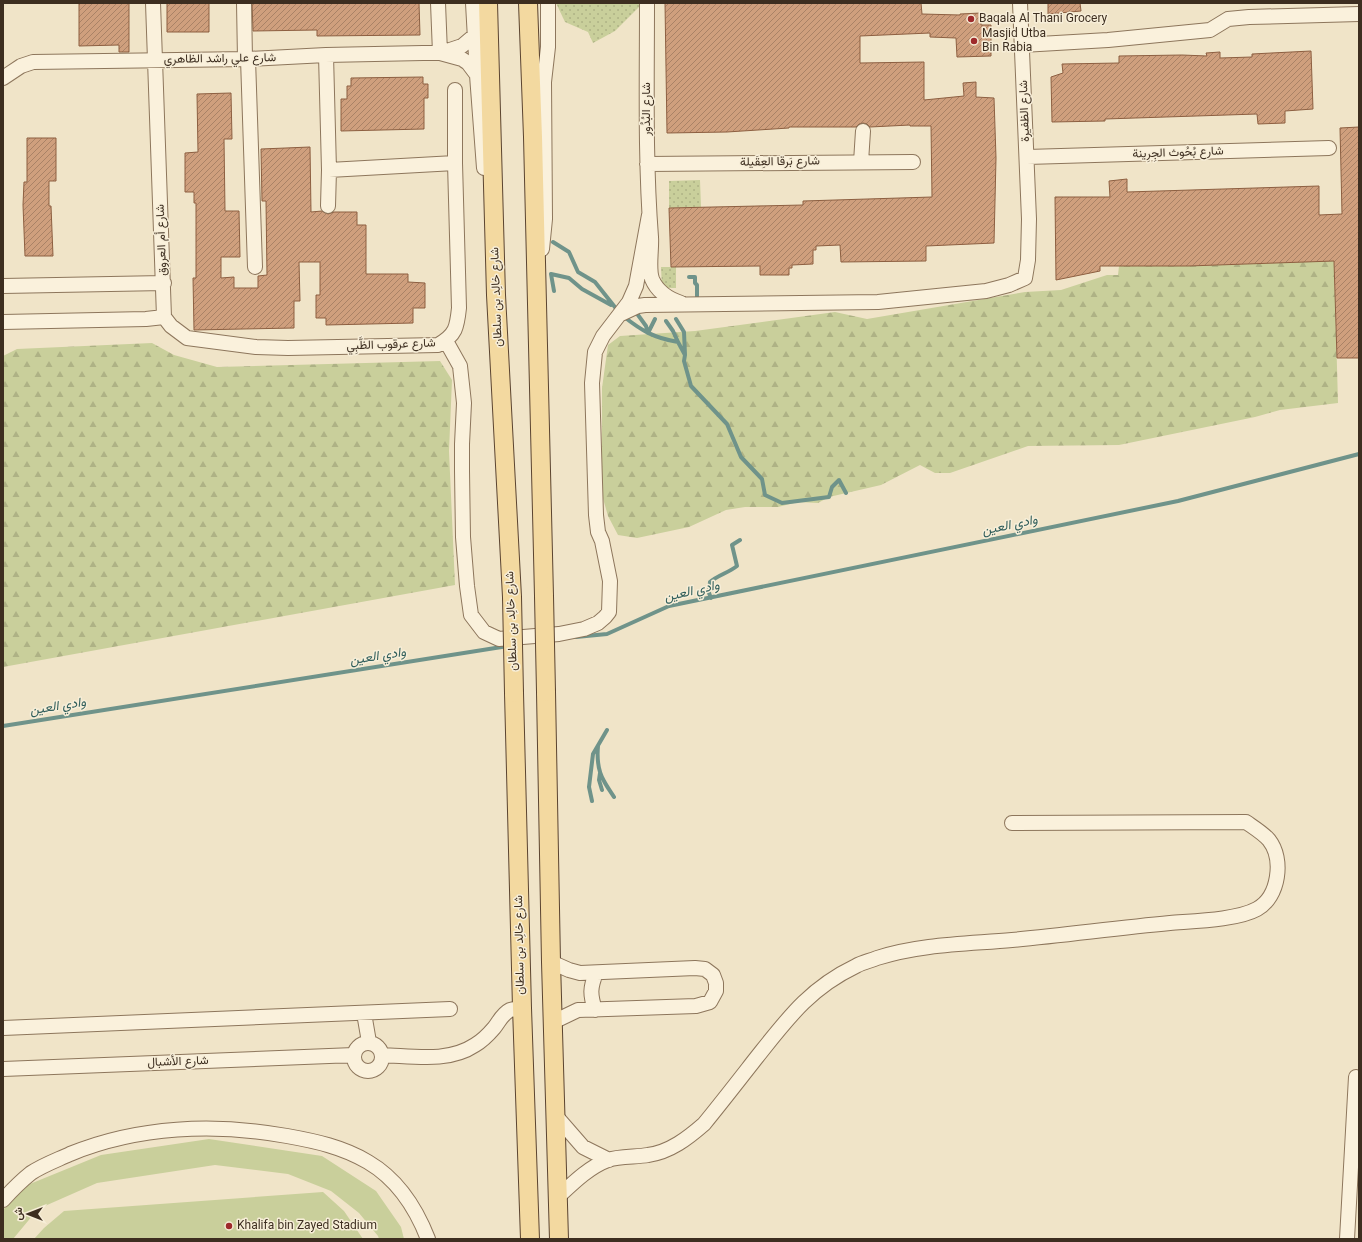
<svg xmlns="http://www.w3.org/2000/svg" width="1362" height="1242" viewBox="0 0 1362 1242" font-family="Georgia,Vazirmatn,serif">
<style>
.grass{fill:#c9cf9b}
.forest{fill:url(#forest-firs)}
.garden{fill:url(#garden-dots)}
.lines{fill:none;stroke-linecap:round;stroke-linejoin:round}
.stream{stroke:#6f938a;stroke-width:4}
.building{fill:url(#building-hatch);stroke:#8d5f41}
.minor-casing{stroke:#8d765c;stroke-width:16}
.major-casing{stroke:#5b4430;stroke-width:20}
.minor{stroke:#faf1dc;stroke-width:14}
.major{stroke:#f3d9a0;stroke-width:18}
.major-bridge-casing{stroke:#5b4430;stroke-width:20;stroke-linecap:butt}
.major-bridge{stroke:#f3d9a0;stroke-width:18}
.poi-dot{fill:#9e2a2b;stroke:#f7eed8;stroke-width:1.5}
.labels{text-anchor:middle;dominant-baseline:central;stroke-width:3;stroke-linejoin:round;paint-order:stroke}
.poi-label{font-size:12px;fill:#3d2e20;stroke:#f7eed8;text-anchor:start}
.street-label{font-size:12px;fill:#3d2e20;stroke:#f7eed8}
.water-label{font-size:13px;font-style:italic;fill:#2f5d5a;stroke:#f7eed8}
</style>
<defs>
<pattern id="forest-firs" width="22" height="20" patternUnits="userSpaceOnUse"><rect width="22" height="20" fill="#c9cf9b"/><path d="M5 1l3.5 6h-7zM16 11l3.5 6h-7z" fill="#aeb285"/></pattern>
<pattern id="garden-dots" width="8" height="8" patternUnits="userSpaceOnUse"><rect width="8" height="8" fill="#c9cf9b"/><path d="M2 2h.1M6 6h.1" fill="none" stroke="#aeb285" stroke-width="1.8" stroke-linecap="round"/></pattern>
<pattern id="building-hatch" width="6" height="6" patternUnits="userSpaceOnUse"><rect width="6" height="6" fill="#cf9f7d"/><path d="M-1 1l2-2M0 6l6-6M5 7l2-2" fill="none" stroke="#a98266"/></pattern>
</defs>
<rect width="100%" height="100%" fill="#f0e4c8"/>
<path class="grass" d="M 209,1139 L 322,1156 L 376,1191 L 401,1227 L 404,1239 L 379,1239 L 378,1236 L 359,1213 L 331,1191 L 288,1174 L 215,1165 L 97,1183 L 38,1209 L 13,1239 L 3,1239 L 3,1210 L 25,1186 L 101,1155 Z
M 323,1192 L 344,1211 L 363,1239 L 34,1239 L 44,1228 L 64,1211 Z"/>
<path class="forest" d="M 1334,260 L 1338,403 L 1280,410 L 1255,417 L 1119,445 L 1028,446 L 950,473 L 935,473 L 920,465 L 881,485 L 829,497 L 818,503 L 798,502 L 778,507 L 745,507 L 726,510 L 689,527 L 637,538 L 618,535 L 608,516 L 602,495 L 602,388 L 608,345 L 620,336 L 695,331 L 835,312 L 867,319 L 1025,292 L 1061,290 L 1107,275 L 1118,275 L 1119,266 L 1188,266 Z
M 152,343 L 174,355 L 217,367 L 440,361 L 452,380 L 449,451 L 455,585 L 3,667 L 3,356 L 17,349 Z"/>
<path class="garden" d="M 556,3 L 639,3 L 639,7 L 615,31 L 593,43 L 588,32 L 565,22 Z
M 700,180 L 701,207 L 669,208 L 669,181 Z
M 661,267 L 676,267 L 676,288 L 662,288 Z"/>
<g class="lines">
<path class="stream" d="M 553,242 L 569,252 L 578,272 L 595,282 L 618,311
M 689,277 L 695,277 L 695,283 L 697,285 L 697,299 L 701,300
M 554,291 L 551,274 L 569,278 L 582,289 L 611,305
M 638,315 L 646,326 L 648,333
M 623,316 C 642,331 654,338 678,342 L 685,355 L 684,361 L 691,386 L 727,424 L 741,457 L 762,479 L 765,495 L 782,503 L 829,497 L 832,487 L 839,480 L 846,493
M 676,319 L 684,332 L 685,355
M 666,321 L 673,331 L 678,342
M 648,333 L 655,319
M 711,598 L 709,593 L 710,582 C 718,575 728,573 737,566 L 732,545 L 740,540
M 576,637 L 607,634 L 669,606 L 1178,501 L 1359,454
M 3,726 L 508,646
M 598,746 C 597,757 598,771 604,781 C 607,787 611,792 614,797
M 600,773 L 599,780 L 602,790
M 592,801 L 589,787 L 593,754 L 607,730"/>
</g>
<path class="building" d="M 79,3 L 129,3 L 129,52 L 119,52 L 119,45 L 79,46 Z
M 167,3 L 209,3 L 209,32 L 167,32 Z
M 252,3 L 419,3 L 420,35 L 317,36 L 317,30 L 253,31 Z
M 665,3 L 921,3 L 922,14 L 960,15 L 960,14 L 981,13 L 981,25 L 991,25 L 991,56 L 957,57 L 956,38 L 930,37 L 930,33 L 860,36 L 860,63 L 924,62 L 924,100 L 964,96 L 963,83 L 976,82 L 976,97 L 994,98 L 996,158 L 994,243 L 926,246 L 926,261 L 841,262 L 840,245 L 816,246 L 816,250 L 813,250 L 813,264 L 792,265 L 792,268 L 789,268 L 789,275 L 760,275 L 760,266 L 671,267 L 669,208 L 803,205 L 803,201 L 932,197 L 931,126 L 910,126 L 910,125 L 870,127 L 867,124 L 863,123 L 859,124 L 856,127 L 789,127 L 789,128 L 727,132 L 667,133 Z
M 1048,3 L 1080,3 L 1081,11 L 1048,14 Z
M 1311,51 L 1313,109 L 1285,111 L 1285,123 L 1258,124 L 1257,114 L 1105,119 L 1105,121 L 1052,122 L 1051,77 L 1063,73 L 1062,64 L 1119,63 L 1119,56 L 1182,55 L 1207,56 L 1206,53 L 1220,52 L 1220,58 L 1252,57 L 1252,54 Z
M 423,77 L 423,84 L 428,84 L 428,98 L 424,98 L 424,129 L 341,131 L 341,99 L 347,99 L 347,86 L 351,86 L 351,78 Z
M 231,93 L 232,139 L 224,139 L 225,211 L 239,211 L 240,257 L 221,257 L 221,278 L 234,277 L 234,288 L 258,288 L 258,276 L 267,275 L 266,201 L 262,201 L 261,149 L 310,147 L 311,212 L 322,211 L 328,214 L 334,212 L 357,212 L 357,225 L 366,225 L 366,274 L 408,274 L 408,282 L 425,283 L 425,308 L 413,308 L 413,323 L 326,325 L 326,318 L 316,318 L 316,295 L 320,295 L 320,262 L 299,262 L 300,301 L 294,301 L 294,328 L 194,330 L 193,278 L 196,278 L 196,203 L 194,203 L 194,192 L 185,192 L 185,153 L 198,152 L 197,94 Z
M 1359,127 L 1359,358 L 1337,358 L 1334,261 L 1188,266 L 1100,266 L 1100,271 L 1056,280 L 1055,197 L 1110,197 L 1109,181 L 1127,179 L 1127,192 L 1319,186 L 1319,215 L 1342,214 L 1340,128 Z
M 27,138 L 56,138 L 56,181 L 49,181 L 49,206 L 51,206 L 53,256 L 25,256 L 23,205 L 24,182 L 27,182 Z"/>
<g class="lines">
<defs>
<path id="minor" d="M 244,3 L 245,59
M 438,3 L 440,53
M 473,3 L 477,75 L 484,168
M 647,3 C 647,81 645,159 651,237 C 652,249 648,268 652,279 C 657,291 669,299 681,303
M 1022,45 L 1108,40 L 1210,30 L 1228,19 L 1249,17 L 1359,14
M 441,53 L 462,46 L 475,35
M 326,55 L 329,170 L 328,206
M 248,59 L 255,267
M 3,78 L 21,66 L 33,62 L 248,59 L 326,55 L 423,53 L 440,53 L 462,59 L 468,63 L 477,75
M 1027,157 L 1329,148
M 861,162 L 863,131
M 647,164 L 913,162
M 329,170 L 455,163
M 542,249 L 545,219 L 544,82 L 548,47 L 548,3
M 3,286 L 164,283
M 621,314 L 638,306 L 645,305 L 878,302 L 986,291 L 1009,285 L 1025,278 L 1028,260 L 1029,219 L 1020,3
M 164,317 L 171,326 L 187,338 L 256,347 L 288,348 L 438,345 C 456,335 457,327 459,308 L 455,163 L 455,90
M 3,322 L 146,319 L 164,317 L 153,3
M 446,341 L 460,366 L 464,403 L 462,444 L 462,471 L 463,537 L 467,586 L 471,615 L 484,632 L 499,639 L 559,634 L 584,629 L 598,623 L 605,617 L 609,612 L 610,581 L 602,541 L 598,532 L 596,515 L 592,383 L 595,352 L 603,336 L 629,302 L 636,286 L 649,215
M 551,962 L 569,970 L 580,973 L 695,968 L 705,969 L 713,975 L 716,983 L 716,991 L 710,1002 L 696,1006 L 578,1010 L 553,1022
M 595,1010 C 590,994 590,988 596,973
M 364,1013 L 369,1042
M 3,1028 L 450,1009
M354 1057a14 14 0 1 1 28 0a14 14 0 1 1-28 0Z
M 382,1055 C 413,1056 448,1063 475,1045 C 482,1041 488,1035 494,1028 C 499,1022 502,1014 510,1010 C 514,1009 518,1009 522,1008
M 3,1069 L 354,1055
M 556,1116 L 583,1147 L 609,1160
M 558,1197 C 573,1183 589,1167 608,1160 C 618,1156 637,1157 648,1155 C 670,1152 688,1138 704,1124 C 722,1102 739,1080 757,1057 C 788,1018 810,988 856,966 C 863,962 870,961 877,958 C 921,944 967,944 1012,940 C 1065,935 1117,928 1170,923 C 1194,921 1237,920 1257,909 C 1279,897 1284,859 1269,840 C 1263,833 1253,827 1246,822 L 1012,823
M 3,1200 C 12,1190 21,1181 31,1173 C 43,1165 57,1160 70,1154 C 138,1126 215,1123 287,1136 C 315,1141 343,1147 368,1162 C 397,1179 416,1208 428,1239
M 1347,1239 L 1356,1077"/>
<path id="major" d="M 488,3 L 496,295 L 512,597
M 528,3 L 533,137 L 544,596
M 546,692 L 551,962 L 559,1239
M 514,693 L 522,1008 L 530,1239"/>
</defs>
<use href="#minor" class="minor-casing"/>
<use href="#major" class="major-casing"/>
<use href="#minor" class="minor"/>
<use href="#major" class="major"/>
<defs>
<path id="major-bridge" d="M 544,596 L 546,692
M 512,597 L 514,693"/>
</defs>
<use href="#major-bridge" class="major-bridge-casing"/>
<use href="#major-bridge" class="major-bridge"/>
</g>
<g class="poi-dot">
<circle cx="971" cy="19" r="4"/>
<circle cx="974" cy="41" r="4"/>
<circle cx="229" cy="1226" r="4"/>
</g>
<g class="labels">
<g class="poi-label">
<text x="979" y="19">Baqala Al Thani Grocery</text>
<text x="982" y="34">Masjid Utba<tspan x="982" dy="14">Bin Rabia</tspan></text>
<text x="237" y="1226">Khalifa bin Zayed Stadium</text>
</g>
<g class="street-label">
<text transform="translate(220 59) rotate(-1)">شارع علي راشد الظاهري</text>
<text transform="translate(647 109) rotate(-90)">شارع البُدُور</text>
<text transform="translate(1025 111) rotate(-92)">شارع الظفيرة</text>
<text transform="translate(1178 153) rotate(-2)">شارع بُحُوث الجِرِينة</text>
<text transform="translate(780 162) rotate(-1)">شارع بَرقا العِقَيلة</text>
<text transform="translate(162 240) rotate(-92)">شارع أم العروق</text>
<text transform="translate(497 297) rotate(-92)">شارع خالِد بن سلطان</text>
<text transform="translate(391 345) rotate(-2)">شارع عرقوب الظَّبِي</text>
<text transform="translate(512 621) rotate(-92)">شارع خالِد بن سلطان</text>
<text transform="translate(520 945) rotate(-91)">شارع خالِد بن سلطان</text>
<text transform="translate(178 1062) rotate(-2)">شارع الأشبال</text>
</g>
<g class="water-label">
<text transform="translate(1010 526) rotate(-12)">وادي العين</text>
<text transform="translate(692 592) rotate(-13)">وادي العين</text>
<text transform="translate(378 657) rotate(-9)">وادي العين</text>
<text transform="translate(58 707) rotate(-9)">وادي العين</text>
</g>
</g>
<rect width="1362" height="1242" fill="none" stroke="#3d2e20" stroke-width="8"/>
<g transform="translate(28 1214) rotate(270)" stroke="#f7eed8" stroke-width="3" paint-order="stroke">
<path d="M0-3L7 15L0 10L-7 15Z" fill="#3d2e20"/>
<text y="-6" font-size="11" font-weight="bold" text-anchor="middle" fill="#3d2e20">ش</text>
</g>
</svg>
